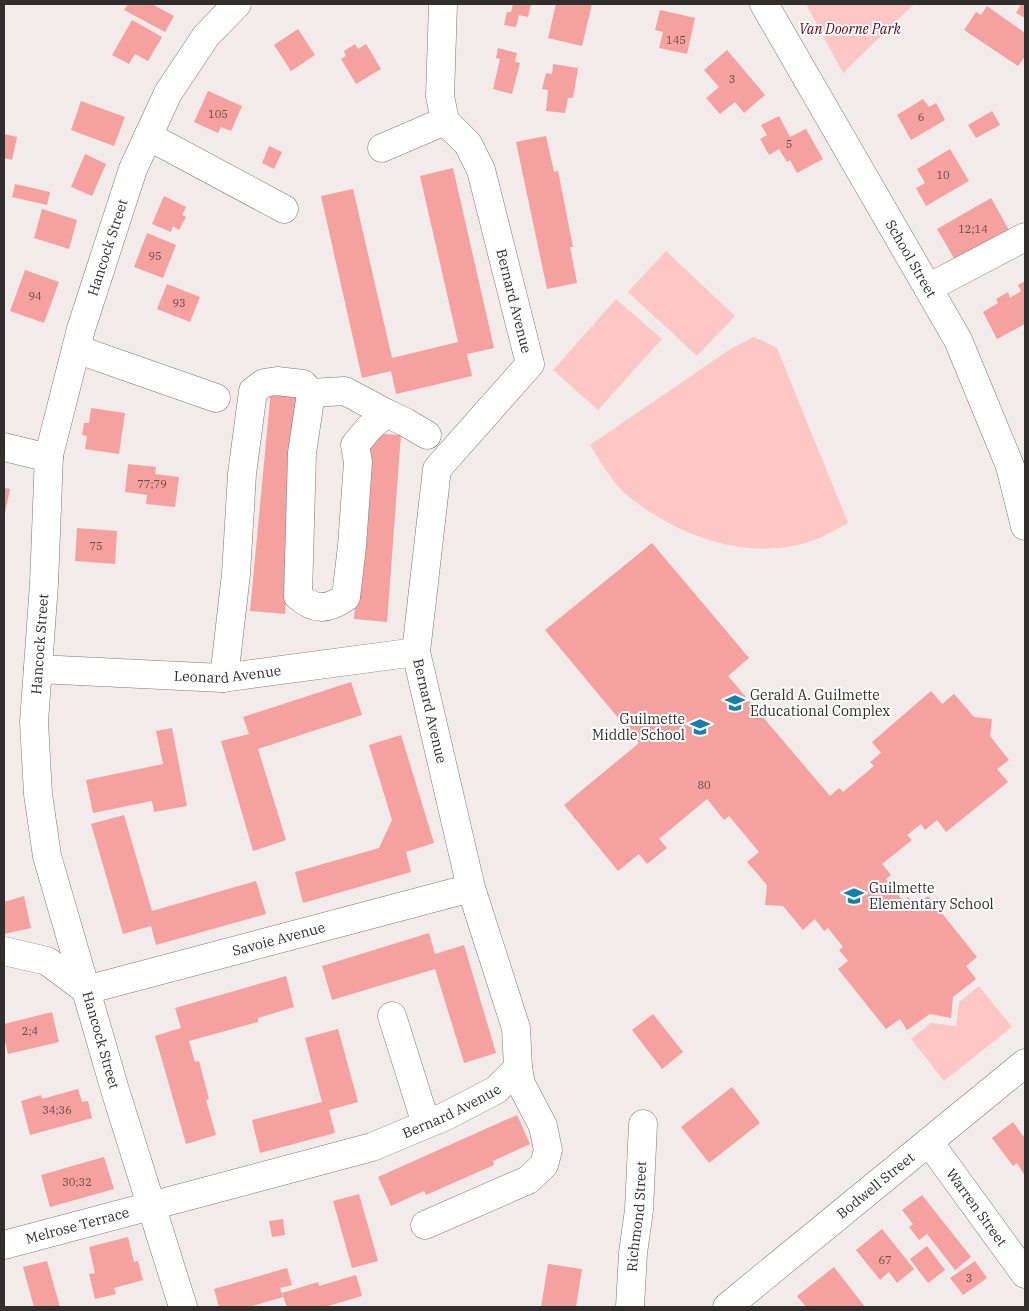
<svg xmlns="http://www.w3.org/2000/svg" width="1029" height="1311" viewBox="0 0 1029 1311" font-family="'IBM Plex Serif',serif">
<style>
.green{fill:#fdc7c5}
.building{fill:#f5a19f}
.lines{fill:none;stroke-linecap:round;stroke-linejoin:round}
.minor-casing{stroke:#7e7676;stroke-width:29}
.minor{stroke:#fff;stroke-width:28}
.labels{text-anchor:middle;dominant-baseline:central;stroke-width:4;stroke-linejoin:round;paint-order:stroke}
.number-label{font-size:11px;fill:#634b4a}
.park-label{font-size:14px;font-style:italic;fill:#630314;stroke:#fff}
.street-label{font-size:14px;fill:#322e2e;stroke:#fff}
.poi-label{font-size:14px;fill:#322e2e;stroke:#fff;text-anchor:start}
</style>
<rect width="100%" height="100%" fill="#f3eaea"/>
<path class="green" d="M 806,4 L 914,4 L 843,73 Z
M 666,251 L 735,316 L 697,356 L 628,292 Z
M 616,299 L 662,339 L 598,410 L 553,370 Z
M 754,337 L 777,348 L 848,523 C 830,533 813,543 792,546 C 739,556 684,536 641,506 C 632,499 622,492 615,483 C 606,471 598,458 590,445 L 732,348 Z
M 979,986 L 1012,1027 L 944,1081 L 911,1039 L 931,1023 L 956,1026 L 959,1002 Z"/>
<path class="building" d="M 128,4 L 152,4 L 174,16 L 165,32 L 124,10 Z
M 513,4 L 531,4 L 528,17 L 519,15 L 516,27 L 504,25 L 507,12 L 511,12 Z
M 556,4 L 592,4 L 582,46 L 548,38 Z
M 1021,4 L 1025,4 L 1025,18 L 1016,13 Z
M 987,6 L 1025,33 L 1025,56 L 1018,66 L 964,30 L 976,12 L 981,15 Z
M 660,10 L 695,18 L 687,54 L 659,48 L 663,32 L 655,30 Z
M 132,20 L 162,37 L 148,61 L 135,54 L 129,64 L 112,55 Z
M 298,29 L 315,55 L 291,71 L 274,45 Z
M 355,44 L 358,49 L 366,44 L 381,69 L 356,84 L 341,59 L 346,56 L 344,51 Z
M 498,48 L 517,53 L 515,62 L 520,63 L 512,94 L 493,89 L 500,59 L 496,58 Z
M 727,50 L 765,95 L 744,113 L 735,102 L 720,114 L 706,98 L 719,87 L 704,70 Z
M 553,64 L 578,68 L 573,98 L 568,98 L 565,113 L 546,111 L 548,90 L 542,89 L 546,73 L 552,74 Z
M 208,91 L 242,106 L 231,131 L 221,127 L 218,133 L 194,122 Z
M 923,99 L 929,107 L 936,103 L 945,120 L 911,140 L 897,115 Z
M 81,101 L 125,117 L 114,146 L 71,130 Z
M 992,111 L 1000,125 L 976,138 L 968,125 Z
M 779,116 L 790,137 L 806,129 L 823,159 L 797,173 L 790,160 L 787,162 L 779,149 L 769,155 L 760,139 L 767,135 L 761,125 Z
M 4,134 L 17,137 L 12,160 L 4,158 Z
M 546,136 L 554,172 L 558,171 L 573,247 L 570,247 L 577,283 L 547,289 L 516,142 Z
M 269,146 L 282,152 L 274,169 L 262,163 Z
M 950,149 L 969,181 L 926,206 L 916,188 L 925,183 L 917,169 Z
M 85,154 L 106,164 L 92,196 L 71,187 Z
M 453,168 L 494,348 L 467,354 L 472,376 L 396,394 L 391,371 L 362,378 L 321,196 L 353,189 L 392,358 L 458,342 L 420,176 Z
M 15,184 L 50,192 L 47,205 L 12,197 Z
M 164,196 L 186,207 L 182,215 L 186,217 L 179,230 L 173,226 L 171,232 L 152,224 Z
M 991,198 L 1009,230 L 955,260 L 937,229 Z
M 42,209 L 77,220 L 69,249 L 34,238 Z
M 147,233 L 176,245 L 163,278 L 134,267 Z
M 25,270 L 59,282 L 44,323 L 10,311 Z
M 1025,281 L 1025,324 L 997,339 L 983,312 L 998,303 L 996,299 L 1008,292 L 1010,298 L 1021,291 L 1018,285 Z
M 167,284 L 200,297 L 190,322 L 157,309 Z
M 271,389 L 303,391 L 285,614 L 250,611 Z
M 91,408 L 125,413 L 119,454 L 85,449 L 87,436 L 82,435 L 84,423 L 89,423 Z
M 368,433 L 401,435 L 387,622 L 354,619 Z
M 128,464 L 156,467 L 155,474 L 179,477 L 175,507 L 146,504 L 147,495 L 125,492 Z
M 4,488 L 10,489 L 5,513 L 4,513 Z
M 77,528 L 117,531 L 115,564 L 75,561 Z
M 652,543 L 749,658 L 728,676 L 830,796 L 839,788 L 843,792 L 874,766 L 870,762 L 881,753 L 872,742 L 931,691 L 942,704 L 954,694 L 974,717 L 992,719 L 990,736 L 1009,760 L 997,769 L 1008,782 L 946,832 L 937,820 L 925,830 L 921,824 L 907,835 L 912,840 L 882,864 L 891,875 L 886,879 L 903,901 L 908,897 L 915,906 L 928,896 L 977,957 L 966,966 L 976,979 L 953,997 L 951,1018 L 930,1014 L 907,1030 L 900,1019 L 886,1029 L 838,969 L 848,961 L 839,950 L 843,947 L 828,928 L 824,931 L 815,919 L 803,930 L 783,906 L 765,905 L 767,885 L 747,862 L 759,852 L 729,816 L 724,820 L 707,799 L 659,839 L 667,848 L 647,864 L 639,854 L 618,871 L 564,805 L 639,743 L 545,630 Z
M 351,682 L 362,715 L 258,749 L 286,840 L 253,851 L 221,741 L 249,734 L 243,717 Z
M 172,728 L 187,806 L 154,812 L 152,801 L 93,813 L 86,780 L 163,764 L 156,731 Z
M 401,735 L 434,843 L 406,852 L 411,872 L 303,903 L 295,872 L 379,848 L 392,820 L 369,745 Z
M 124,815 L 152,911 L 256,881 L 266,914 L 156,945 L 151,926 L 123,934 L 91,824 Z
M 24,896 L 31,928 L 4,934 L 4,902 Z
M 429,933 L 435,954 L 464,945 L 496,1053 L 464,1063 L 435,969 L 332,1000 L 322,966 Z
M 286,976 L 294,1007 L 258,1018 L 258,1022 L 189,1041 L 195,1062 L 199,1061 L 209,1099 L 206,1100 L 216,1135 L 186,1144 L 155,1036 L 181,1028 L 175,1008 Z
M 52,1012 L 59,1042 L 8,1054 L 4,1037 L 4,1024 Z
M 653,1014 L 683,1052 L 662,1069 L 632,1030 Z
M 338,1029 L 358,1102 L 329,1110 L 335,1133 L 260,1153 L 252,1120 L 322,1102 L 305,1038 Z
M 732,1087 L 760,1123 L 709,1163 L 681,1127 Z
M 78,1089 L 82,1102 L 88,1101 L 92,1118 L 30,1135 L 21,1101 L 41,1095 L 42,1099 Z
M 517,1115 L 530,1144 L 493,1161 L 494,1165 L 426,1195 L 424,1191 L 391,1206 L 378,1177 Z
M 1013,1122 L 1023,1136 L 1025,1135 L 1025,1176 L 1017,1163 L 1013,1166 L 992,1138 Z
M 104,1157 L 114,1189 L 50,1207 L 41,1175 Z
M 359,1194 L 378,1261 L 352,1268 L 333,1201 Z
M 922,1195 L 971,1257 L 955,1270 L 927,1234 L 919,1240 L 909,1227 L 913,1224 L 902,1210 Z
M 283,1219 L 285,1235 L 272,1237 L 269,1221 Z
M 882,1229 L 914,1269 L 897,1283 L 889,1272 L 880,1280 L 856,1250 Z
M 128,1237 L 134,1262 L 138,1261 L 143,1280 L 114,1288 L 116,1294 L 95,1299 L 89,1274 L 95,1273 L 89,1247 Z
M 927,1246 L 945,1270 L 928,1283 L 910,1259 Z
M 47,1261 L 60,1307 L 34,1307 L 23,1267 Z
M 975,1261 L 987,1278 L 963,1295 L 950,1278 Z
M 548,1264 L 582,1269 L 576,1307 L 541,1307 Z
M 834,1267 L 865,1307 L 806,1307 L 797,1296 Z
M 287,1268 L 292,1285 L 280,1288 L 283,1297 L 249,1307 L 219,1307 L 214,1289 Z
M 356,1275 L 362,1296 L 325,1307 L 287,1307 L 282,1293 L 318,1282 L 319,1286 Z"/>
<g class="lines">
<defs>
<g id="minor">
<path id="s1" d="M 764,4 L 958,340 L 1010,466 L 1025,526"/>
<path d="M 148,136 L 284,209"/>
<path d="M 382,148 L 445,121"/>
<path d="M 928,288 L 1025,237"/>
<path d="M 76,349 L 216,398"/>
<path d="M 311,393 L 345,391 L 386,413"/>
<path d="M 4,447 L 49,458"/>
<path id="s2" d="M 38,669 L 222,678 L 416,652"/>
<path d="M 224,678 L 236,574 L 242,474 L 253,391 L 264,383 L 277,381 L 303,384 L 311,393 L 302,453 L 298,596 C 315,611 328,610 346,597 L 352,546 L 358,462 L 355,445 L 369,428 L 386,413 L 405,422 L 427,435"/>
<path id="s3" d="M 4,951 L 47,961 L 86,990 L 471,888"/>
<path d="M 392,1016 L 426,1124"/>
<path id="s4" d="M 929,1142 L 1025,1274"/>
<path d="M 425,1225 L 528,1180 L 544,1165 L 548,1150 L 543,1126 L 521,1084 L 518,1068"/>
<path id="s5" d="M 4,1245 L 372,1147 L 446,1116 L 496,1090 L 518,1068 L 516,1028 L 471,888 L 416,652 L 437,469 L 530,364 L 481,170 L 468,144 L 445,121 L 440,96 L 443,4"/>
<path id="s6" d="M 183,1307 L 115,1090 L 47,856 L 38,794 L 34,722 L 44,584 L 49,455 L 81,329 L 133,169 L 168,93 L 206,36 L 237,4"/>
<path id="s7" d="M 630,1307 L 633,1253 L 639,1210 L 643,1124"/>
<path id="s8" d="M 727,1307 L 1025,1063"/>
</g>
</defs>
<use href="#minor" class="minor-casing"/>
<use href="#minor" class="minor"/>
</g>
<defs>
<symbol id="school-bare" viewBox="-9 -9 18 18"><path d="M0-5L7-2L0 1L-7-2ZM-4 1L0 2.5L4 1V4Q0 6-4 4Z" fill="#1480a9" stroke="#fff" stroke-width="2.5" paint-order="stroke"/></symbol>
</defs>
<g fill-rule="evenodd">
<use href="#school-bare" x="721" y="689" width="28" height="28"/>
<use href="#school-bare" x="686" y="713" width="28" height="28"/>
<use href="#school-bare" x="840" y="882" width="28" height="28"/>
</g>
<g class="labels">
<g class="number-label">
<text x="676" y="40">145</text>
<text x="732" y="79">3</text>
<text x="218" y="114">105</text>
<text x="921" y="117">6</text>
<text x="789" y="144">5</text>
<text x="943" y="175">10</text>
<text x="973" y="229">12;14</text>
<text x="155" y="256">95</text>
<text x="35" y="296">94</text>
<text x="179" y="303">93</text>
<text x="152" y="484">77;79</text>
<text x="96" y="546">75</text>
<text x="704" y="785">80</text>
<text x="30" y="1031">2;4</text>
<text x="57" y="1110">34;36</text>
<text x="77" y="1182">30;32</text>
<text x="885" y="1260">67</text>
<text x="969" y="1278">3</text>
</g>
<g class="park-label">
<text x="850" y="29">Van Doorne Park</text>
</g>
<g class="street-label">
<text stroke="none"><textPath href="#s6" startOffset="1089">Hancock Street</textPath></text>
<text stroke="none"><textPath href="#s1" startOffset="294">School Street</textPath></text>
<text transform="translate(514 301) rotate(76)">Bernard Avenue</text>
<text stroke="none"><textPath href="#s6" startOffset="684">Hancock Street</textPath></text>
<text stroke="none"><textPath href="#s2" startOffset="190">Leonard Avenue</textPath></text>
<text transform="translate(430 711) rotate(77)">Bernard Avenue</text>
<text stroke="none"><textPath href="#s3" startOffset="292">Savoie Avenue</textPath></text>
<text transform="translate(101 1040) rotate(74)">Hancock Street</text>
<text stroke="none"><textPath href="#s5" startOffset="468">Bernard Avenue</textPath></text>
<text stroke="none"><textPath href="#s8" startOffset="192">Bodwell Street</textPath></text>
<text stroke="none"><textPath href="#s4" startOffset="81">Warren Street</textPath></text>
<text stroke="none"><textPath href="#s7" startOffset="91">Richmond Street</textPath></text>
<text stroke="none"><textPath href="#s5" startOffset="76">Melrose Terrace</textPath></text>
</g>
<g class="poi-label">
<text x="750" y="695">Gerald A. Guilmette<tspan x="750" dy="16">Educational Complex</tspan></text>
<text x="685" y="719" text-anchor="end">Guilmette<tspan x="685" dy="16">Middle School</tspan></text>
<text x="869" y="888">Guilmette<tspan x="869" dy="16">Elementary School</tspan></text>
</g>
</g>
<rect width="1029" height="1311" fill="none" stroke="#322e2e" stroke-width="10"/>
</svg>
